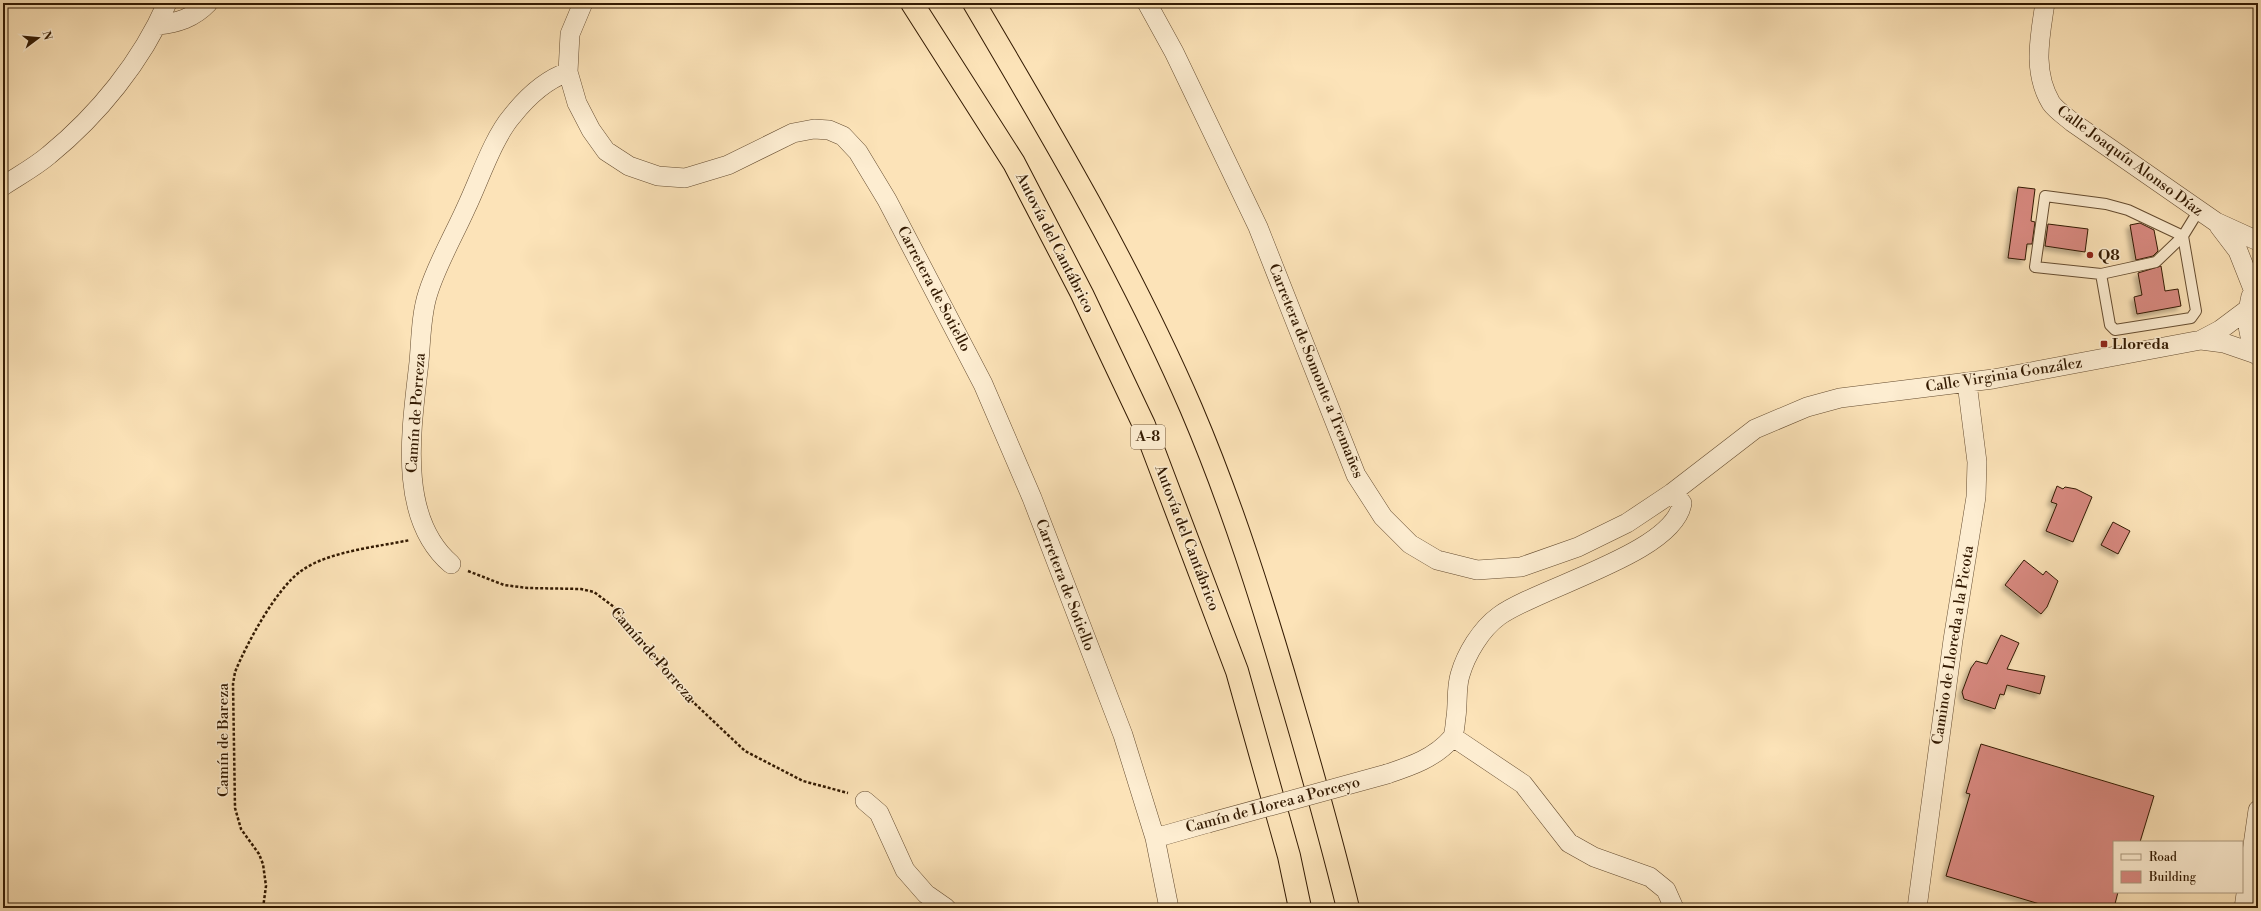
<svg xmlns="http://www.w3.org/2000/svg" width="2261" height="911" viewBox="0 0 2261 911" font-family="'Libre Bodoni',serif">
<style>
.building{fill:#d88980;stroke:#331a02;filter:url(#shadow)}
.lines{fill:none;stroke-linecap:round;stroke-linejoin:round}
.lane-casing{stroke:#654c30;stroke-width:12}
.street-casing{stroke:#654c30;stroke-width:20}
.highway-casing{stroke:#331a02;stroke-width:24}
.path{stroke:#331a02;stroke-width:2.5;stroke-dasharray:3 2;stroke-linecap:butt}
.lane{stroke:#fdedd1;stroke-width:10}
.street{stroke:#fdedd1;stroke-width:19}
.highway{stroke:#fce3b8;stroke-width:22}
.street-bridge-casing{stroke:#654c30;stroke-width:20;stroke-linecap:butt}
.street-bridge{stroke:#fdedd1;stroke-width:19}
.poi-dot{fill:#8f2418;stroke:#fdedd1;stroke-width:1.5}
.labels{text-anchor:middle;dominant-baseline:central;stroke-width:3;stroke-linejoin:round;paint-order:stroke}
.shield{fill:#fdedd1;stroke:#705940;stroke-width:1}
.shield-label{font-size:14px;font-weight:bold;fill:#331a02}
.street-label{font-size:15px;fill:#331a02;stroke:#fdedd1}
.poi-label{font-size:15px;font-weight:bold;fill:#331a02;stroke:#fdedd1;text-anchor:start}
</style>
<defs>
<filter id="shadow"><feDropShadow dx="-3.5" dy="3.5" stdDeviation="2" flood-color="#0004"/></filter>
</defs>
<rect width="100%" height="100%" fill="#fce3b8"/>
<filter id="stains"><feTurbulence type="fractalNoise" baseFrequency=".005" numOctaves="4"/><feColorMatrix values="0 0 0 0 .2 0 0 0 0 .09 0 0 0 0 .02 0 0 0 .5 -.17"/></filter>
<radialGradient id="worn" r=".72"><stop offset=".6" stop-color="#630" stop-opacity="0"/><stop offset="1" stop-color="#630" stop-opacity=".3"/></radialGradient>
<path class="building" d="M 2018,187 L 2035,189 L 2031,221 L 2035,222 L 2032,244 L 2027,244 L 2025,260 L 2008,258 Z
M 2140,223 L 2154,230 L 2158,251 L 2153,256 L 2136,260 L 2130,225 Z
M 2048,224 L 2088,229 L 2085,252 L 2045,246 Z
M 2161,266 L 2165,291 L 2178,289 L 2181,306 L 2137,314 L 2134,297 L 2142,295 L 2138,273 Z
M 2057,486 L 2063,489 L 2065,487 L 2076,489 L 2092,497 L 2073,542 L 2046,531 L 2057,504 L 2051,502 Z
M 2113,522 L 2130,531 L 2118,554 L 2101,545 Z
M 2024,560 L 2043,575 L 2046,571 L 2058,581 L 2047,607 L 2041,614 L 2005,585 Z
M 2001,635 L 2019,643 L 2007,669 L 2045,676 L 2040,694 L 2007,685 L 2004,695 L 2000,694 L 1995,709 L 1964,699 L 1962,692 L 1971,668 L 1976,661 L 1987,664 Z
M 1981,744 L 2154,796 L 2140,842 L 2114,842 L 2114,892 L 2118,892 L 2114,908 L 2053,908 L 1946,876 L 1970,794 L 1966,793 Z"/>
<g class="lines">
<defs>
<path id="lane" d="M 2183,236 L 2128,210 L 2106,204 L 2045,196 L 2035,267 L 2101,274 L 2156,262 L 2183,236 L 2199,210
M 2101,274 L 2110,325 L 2115,330 L 2191,318 L 2196,311 L 2183,236"/>
<path id="street" d="M 583,3 L 570,34 L 568,72 L 577,103 L 591,130 L 606,151 L 629,166 L 658,176 L 685,178 L 728,165 L 793,133 L 814,129 L 829,130 L 843,136 L 858,152 L 887,200 L 983,384 L 1032,498 L 1123,735 L 1155,838 L 1169,908
M 1147,3 L 1174,52 L 1258,227 L 1356,475 L 1383,517 L 1410,544 L 1437,560 L 1477,570 L 1521,567 L 1578,547 L 1627,523 L 1672,493 L 1755,429 L 1807,407 L 1840,398 L 1993,379 L 2201,340 L 2224,343 L 2256,354
M 2045,3 C 2040,37 2032,71 2051,103 C 2056,110 2065,116 2072,122 L 2216,222 L 2258,241
M 158,25 C 177,23 194,18 208,3
M 3,186 C 18,176 35,167 49,155 C 98,115 142,61 167,3
M 2219,226 L 2238,251 L 2253,289
M 2258,280 C 2245,302 2244,334 2258,356
M 2201,340 L 2220,330 L 2248,309
M 451,564 C 396,517 412,426 419,362 C 421,340 421,314 428,293 C 437,264 454,235 466,208 C 479,181 493,138 512,116 C 527,97 545,80 568,72
M 1453,737 L 1523,784 L 1569,843 L 1594,857 L 1650,877 L 1666,890 L 1674,908
M 1387,774 C 1411,766 1435,758 1452,738 C 1455,733 1455,723 1456,717 C 1458,704 1456,688 1460,675 C 1466,654 1481,629 1499,616 C 1539,587 1675,553 1682,503 L 1672,493
M 865,801 L 879,813 L 905,870 L 926,894 L 946,908
M 1155,838 L 1208,823
M 1917,908 L 1953,640 L 1976,497 L 1977,462 L 1967,383
M 2244,908 L 2258,810"/>
<path id="highway" d="M 912,3 L 1014,163 L 1082,294 L 1144,425 L 1237,671 L 1289,856 L 1300,908
M 974,3 C 1052,135 1130,267 1191,408 C 1232,504 1263,603 1292,703 C 1312,771 1331,839 1348,908"/>
</defs>
<use href="#lane" class="lane-casing"/>
<use href="#street" class="street-casing"/>
<use href="#highway" class="highway-casing"/>
<path class="path" d="M 468,571 L 504,585 L 528,588 L 581,589 L 594,592 L 614,607 L 692,701 L 745,751 L 803,781 L 848,793
M 263,908 L 266,886 L 263,864 L 259,854 L 241,829 L 235,808 L 233,684 L 235,672 C 247,643 276,589 301,571 C 329,551 377,547 410,540"/>
<use href="#lane" class="lane"/>
<use href="#street" class="street"/>
<use href="#highway" class="highway"/>
<defs>
<path id="street-bridge" d="M 1208,823 L 1387,774"/>
</defs>
<use href="#street-bridge" class="street-bridge-casing"/>
<use href="#street-bridge" class="street-bridge"/>
</g>
<g class="poi-dot">
<circle cx="2090" cy="255" r="4"/>
<rect x="2100" y="340" width="8" height="8" rx="2"/>
</g>
<g class="labels">
<rect class="shield" x="1131" y="425" width="34" height="24" rx="3"/>
<g class="shield-label">
<text x="1148" y="437">A-8</text>
</g>
<g class="street-label">
<text transform="translate(2130 161) rotate(36)">Calle Joaquín Alonso Díaz</text>
<text transform="translate(1055 243) rotate(63)">Autovía del Cantábrico</text>
<text transform="translate(934 289) rotate(62)">Carretera de Sotiello</text>
<text transform="translate(1316 371) rotate(68)">Carretera de Somonte a Tremañes</text>
<text transform="translate(2004 375) rotate(-9)">Calle Virginia González</text>
<text transform="translate(416 413) rotate(-86)">Camín de Porreza</text>
<text transform="translate(1187 538) rotate(69)">Autovía del Cantábrico</text>
<text transform="translate(1065 585) rotate(69)">Carretera de Sotiello</text>
<text transform="translate(1953 645) rotate(-81)">Camino de Lloreda a la Picota</text>
<text transform="translate(653 655) rotate(49)">Camín de Porreza</text>
<text transform="translate(223 740) rotate(-90)">Camín de Bareza</text>
<text transform="translate(1273 805) rotate(-15)">Camín de Llorea a Porceyo</text>
</g>
<g class="poi-label">
<text x="2098" y="255">Q8</text>
<text x="2112" y="344">Lloreda</text>
</g>
</g>
<rect width="2261" height="911" fill="none" stroke="#fce3b8" stroke-width="16"/>
<rect x="4" y="4" width="2253" height="903" fill="none" stroke="#331a02" stroke-width="2"/>
<rect x="8" y="8" width="2245" height="895" fill="none" stroke="#331a02"/>
<rect x="2113" y="841" width="130" height="52" fill="#fdedd1" stroke="#ac997e"/>
<rect x="2121" y="854" width="20" height="6" fill="#fdedd1" stroke="#ac997e"/>
<text x="2149" y="861" font-size="12" fill="#331a02">Road</text>
<rect x="2121" y="871" width="20" height="12" fill="#d88980" stroke="#ac997e"/>
<text x="2149" y="881" font-size="12" fill="#331a02">Building</text>
<g transform="translate(38 38) rotate(74)" stroke="#fdedd1" stroke-width="3" paint-order="stroke">
<path d="M0-3L7 15L0 10L-7 15Z" fill="#331a02"/>
<text y="-6" font-size="11" font-weight="bold" text-anchor="middle" fill="#331a02">N</text>
</g>
<rect width="100%" height="100%" filter="url(#stains)"/>
<rect width="100%" height="100%" fill="url(#worn)"/>
</svg>
